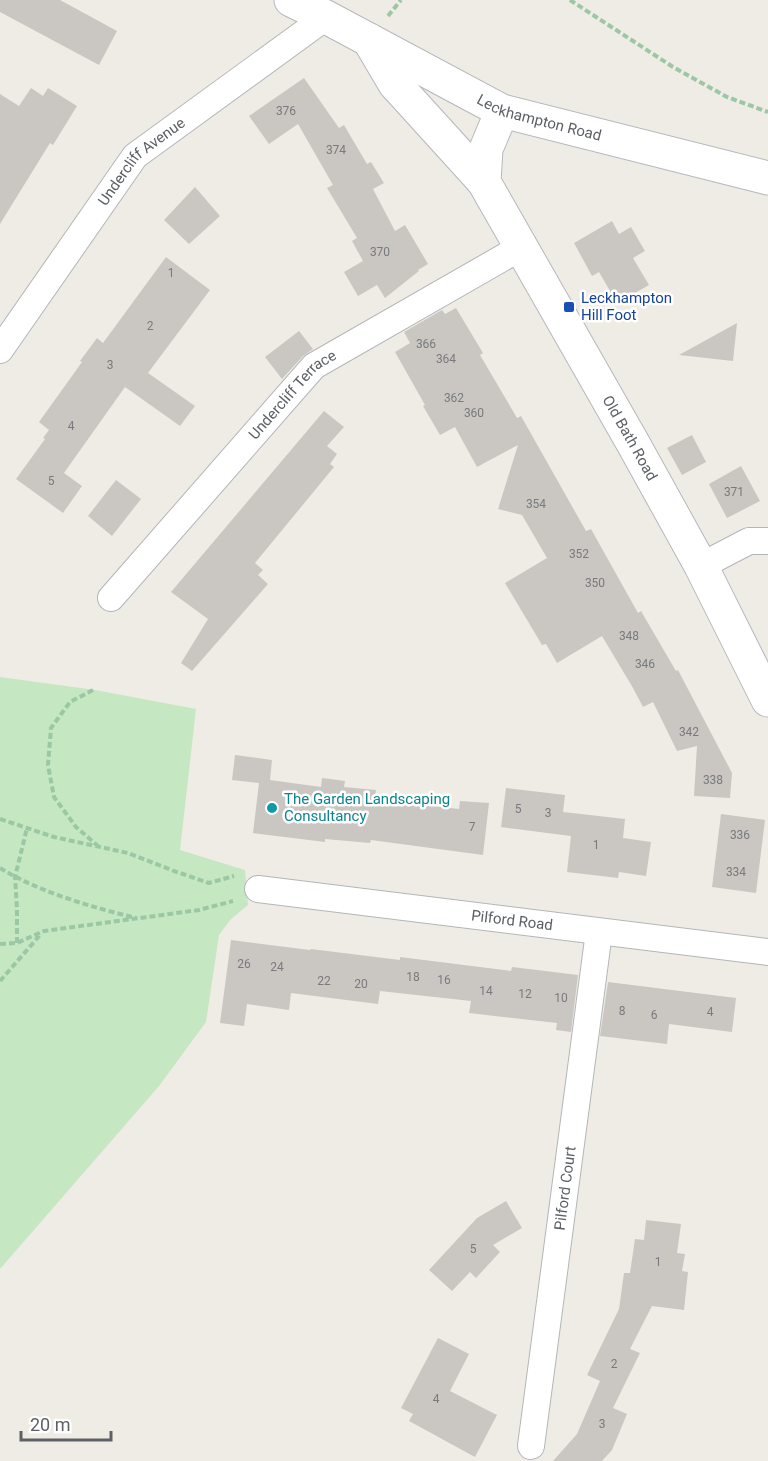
<svg xmlns="http://www.w3.org/2000/svg" width="768" height="1461" viewBox="0 0 768 1461" font-family="Roboto,sans-serif">
<style>
.green{fill:#c5e7c2}
.building{fill:#cac7c2}
.lines{fill:none;stroke-linecap:round;stroke-linejoin:round}
.street-casing{stroke:#b2b6ba;stroke-width:28}
.secondary-casing{stroke:#b4b8bd;stroke-width:35}
.path{stroke:#9bc8a4;stroke-width:4;stroke-dasharray:6 3;stroke-linecap:butt}
.street{stroke:#fff;stroke-width:26}
.secondary{stroke:#fff;stroke-width:33}
.transit-dot{fill:#1a4fb4;stroke:#fff;stroke-width:2}
.culture-dot{fill:#0f9aa8;stroke:#fff;stroke-width:2}
.labels{text-anchor:middle;dominant-baseline:central;stroke-width:5;stroke-linejoin:round;paint-order:stroke}
.number-label{font-size:12px;fill:#787a7d}
.street-label{font-size:15px;fill:#5d6166;stroke:#fff}
.transit-label{font-size:15px;fill:#164399;stroke:#fff;text-anchor:start}
.culture-label{font-size:15px;fill:#0d838f;stroke:#fff;text-anchor:start}
</style>
<rect width="100%" height="100%" fill="#efece5"/>
<path class="green" d="M 0,677 L 95,690 L 196,709 L 180,850 L 245,870 L 248,905 L 231,919 L 219,935 L 206,1022 L 159,1086 L 0,1269 Z"/>
<path class="building" d="M 0,0 L 60,0 L 117,31 L 99,65 L 0,12 Z
M 304,78 L 339,128 L 344,125 L 367,164 L 371,162 L 384,183 L 373,189 L 395,231 L 405,225 L 428,264 L 418,270 L 419,271 L 385,298 L 377,285 L 358,296 L 344,272 L 363,261 L 352,241 L 357,238 L 327,188 L 333,185 L 298,124 L 269,144 L 249,116 Z
M 31,88 L 43,96 L 48,88 L 77,106 L 53,145 L 50,143 L 0,224 L 0,94 L 19,106 Z
M 195,187 L 220,216 L 189,244 L 164,220 Z
M 612,221 L 619,234 L 631,227 L 645,251 L 633,258 L 649,285 L 617,303 L 599,272 L 592,276 L 574,243 Z
M 166,257 L 210,290 L 148,373 L 195,406 L 180,426 L 125,387 L 64,473 L 82,486 L 63,513 L 16,479 L 45,439 L 43,438 L 49,430 L 39,422 L 82,362 L 80,361 L 97,338 L 103,343 Z
M 456,308 L 483,353 L 480,355 L 517,418 L 521,416 L 586,531 L 591,529 L 638,613 L 641,611 L 676,671 L 678,670 L 732,773 L 730,798 L 694,796 L 697,746 L 677,751 L 653,702 L 643,707 L 633,688 L 602,636 L 557,663 L 546,644 L 542,645 L 505,583 L 547,558 L 522,515 L 498,509 L 518,445 L 477,467 L 455,427 L 440,435 L 423,406 L 425,405 L 395,352 L 410,343 L 404,332 L 442,310 L 445,314 Z
M 737,323 L 733,361 L 679,355 Z
M 299,331 L 313,349 L 303,356 L 282,379 L 265,357 Z
M 324,411 L 344,427 L 327,446 L 337,454 L 330,464 L 334,467 L 255,563 L 263,570 L 258,575 L 268,584 L 192,671 L 181,663 L 208,619 L 171,592 Z
M 692,435 L 706,462 L 682,475 L 667,448 Z
M 741,466 L 760,501 L 727,518 L 709,484 Z
M 116,480 L 141,499 L 112,536 L 88,516 Z
M 235,755 L 272,760 L 270,780 L 321,787 L 322,778 L 345,781 L 344,787 L 376,790 L 375,799 L 459,809 L 460,801 L 489,803 L 483,855 L 371,840 L 370,843 L 325,839 L 325,842 L 253,833 L 259,783 L 232,780 Z
M 506,788 L 565,795 L 563,812 L 625,819 L 623,838 L 651,842 L 646,876 L 619,872 L 618,878 L 567,872 L 571,836 L 501,827 Z
M 721,814 L 765,820 L 756,893 L 712,887 Z
M 231,940 L 310,950 L 311,949 L 400,960 L 400,957 L 511,971 L 512,967 L 578,975 L 571,1032 L 556,1030 L 557,1023 L 469,1013 L 471,1001 L 380,991 L 378,1004 L 291,993 L 289,1010 L 247,1004 L 244,1026 L 220,1023 Z
M 608,982 L 736,998 L 732,1032 L 669,1024 L 667,1044 L 600,1036 Z
M 506,1201 L 522,1228 L 493,1245 L 500,1252 L 476,1278 L 470,1272 L 452,1291 L 429,1270 L 477,1218 Z
M 646,1220 L 681,1224 L 677,1253 L 685,1254 L 682,1271 L 688,1272 L 684,1310 L 652,1306 L 630,1349 L 640,1353 L 613,1408 L 627,1414 L 612,1450 L 602,1461 L 553,1461 L 577,1434 L 600,1381 L 587,1375 L 619,1309 L 624,1273 L 630,1273 L 635,1239 L 644,1240 Z
M 438,1338 L 469,1354 L 450,1391 L 497,1415 L 475,1457 L 409,1421 L 413,1414 L 401,1408 Z"/>
<g class="lines">
<defs>
<g id="street">
<path id="s1" d="M 0,350 L 135,156 L 326,17"/>
<path d="M 701,566 L 749,541 L 768,541"/>
<path id="s2" d="M 111,598 L 314,366 L 520,248"/>
<path id="s3" d="M 258,889 L 768,952"/>
<path id="s4" d="M 531,1446 L 599,932"/>
</g>
<g id="secondary">
<path id="s5" d="M 291,0 L 326,17 L 502,111 L 768,178"/>
<path d="M 369,40 L 395,84 L 484,182"/>
<path id="s6" d="M 502,111 L 486,149 L 484,182 L 634,445 L 701,566 L 768,700"/>
</g>
</defs>
<use href="#street" class="street-casing"/>
<use href="#secondary" class="secondary-casing"/>
<path class="path" d="M 570,0 L 673,67 L 727,97 L 768,112
M 388,16 L 401,0
M 93,690 L 70,702 L 51,728 L 48,765 L 54,797 L 76,827 L 98,846
M 0,819 L 54,837 L 128,853 L 174,871 L 209,883 L 234,876
M 0,868 C 39,892 91,907 136,918
M 17,943 L 17,909 L 15,877 L 27,828
M 0,944 L 17,943 L 44,931 L 199,910 L 233,901
M 0,981 L 41,934"/>
<use href="#street" class="street"/>
<use href="#secondary" class="secondary"/>
</g>
<rect class="transit-dot" x="563" y="301" width="12" height="12" rx="3"/>
<circle class="culture-dot" cx="272" cy="808" r="6"/>
<g class="labels">
<g class="number-label">
<text x="286" y="111">376</text>
<text x="336" y="150">374</text>
<text x="380" y="252">370</text>
<text x="171" y="273">1</text>
<text x="150" y="326">2</text>
<text x="426" y="344">366</text>
<text x="446" y="359">364</text>
<text x="110" y="365">3</text>
<text x="454" y="398">362</text>
<text x="474" y="413">360</text>
<text x="71" y="426">4</text>
<text x="51" y="481">5</text>
<text x="734" y="492">371</text>
<text x="536" y="504">354</text>
<text x="579" y="554">352</text>
<text x="595" y="583">350</text>
<text x="629" y="636">348</text>
<text x="645" y="664">346</text>
<text x="689" y="732">342</text>
<text x="713" y="780">338</text>
<text x="518" y="809">5</text>
<text x="548" y="813">3</text>
<text x="472" y="827">7</text>
<text x="740" y="835">336</text>
<text x="596" y="845">1</text>
<text x="736" y="872">334</text>
<text x="244" y="964">26</text>
<text x="277" y="967">24</text>
<text x="413" y="977">18</text>
<text x="444" y="980">16</text>
<text x="324" y="981">22</text>
<text x="361" y="984">20</text>
<text x="486" y="991">14</text>
<text x="525" y="994">12</text>
<text x="561" y="998">10</text>
<text x="622" y="1011">8</text>
<text x="710" y="1012">4</text>
<text x="654" y="1015">6</text>
<text x="473" y="1249">5</text>
<text x="658" y="1262">1</text>
<text x="614" y="1364">2</text>
<text x="436" y="1399">4</text>
<text x="602" y="1424">3</text>
</g>
<g class="street-label">
<text stroke="none"><textPath href="#s5" startOffset="276">Leckhampton Road</textPath></text>
<text stroke="none"><textPath href="#s1" startOffset="237">Undercliff Avenue</textPath></text>
<text stroke="none"><textPath href="#s2" startOffset="273">Undercliff Terrace</textPath></text>
<text stroke="none"><textPath href="#s6" startOffset="369">Old Bath Road</textPath></text>
<text stroke="none"><textPath href="#s3" startOffset="256">Pilford Road</textPath></text>
<text stroke="none"><textPath href="#s4" startOffset="260">Pilford Court</textPath></text>
</g>
<g class="transit-label">
<text x="581" y="298">Leckhampton<tspan x="581" dy="17">Hill Foot</tspan></text>
</g>
<g class="culture-label">
<text x="284" y="799">The Garden Landscaping<tspan x="284" dy="17">Consultancy</tspan></text>
</g>
</g>
<path d="M21 1431v9h90v-9" fill="none" stroke="#5d6166" stroke-width="3"/>
<text x="30" y="1431" font-size="18" fill="#5d6166" stroke="#ffffff" stroke-width="4.5" paint-order="stroke">20 m</text>
</svg>
